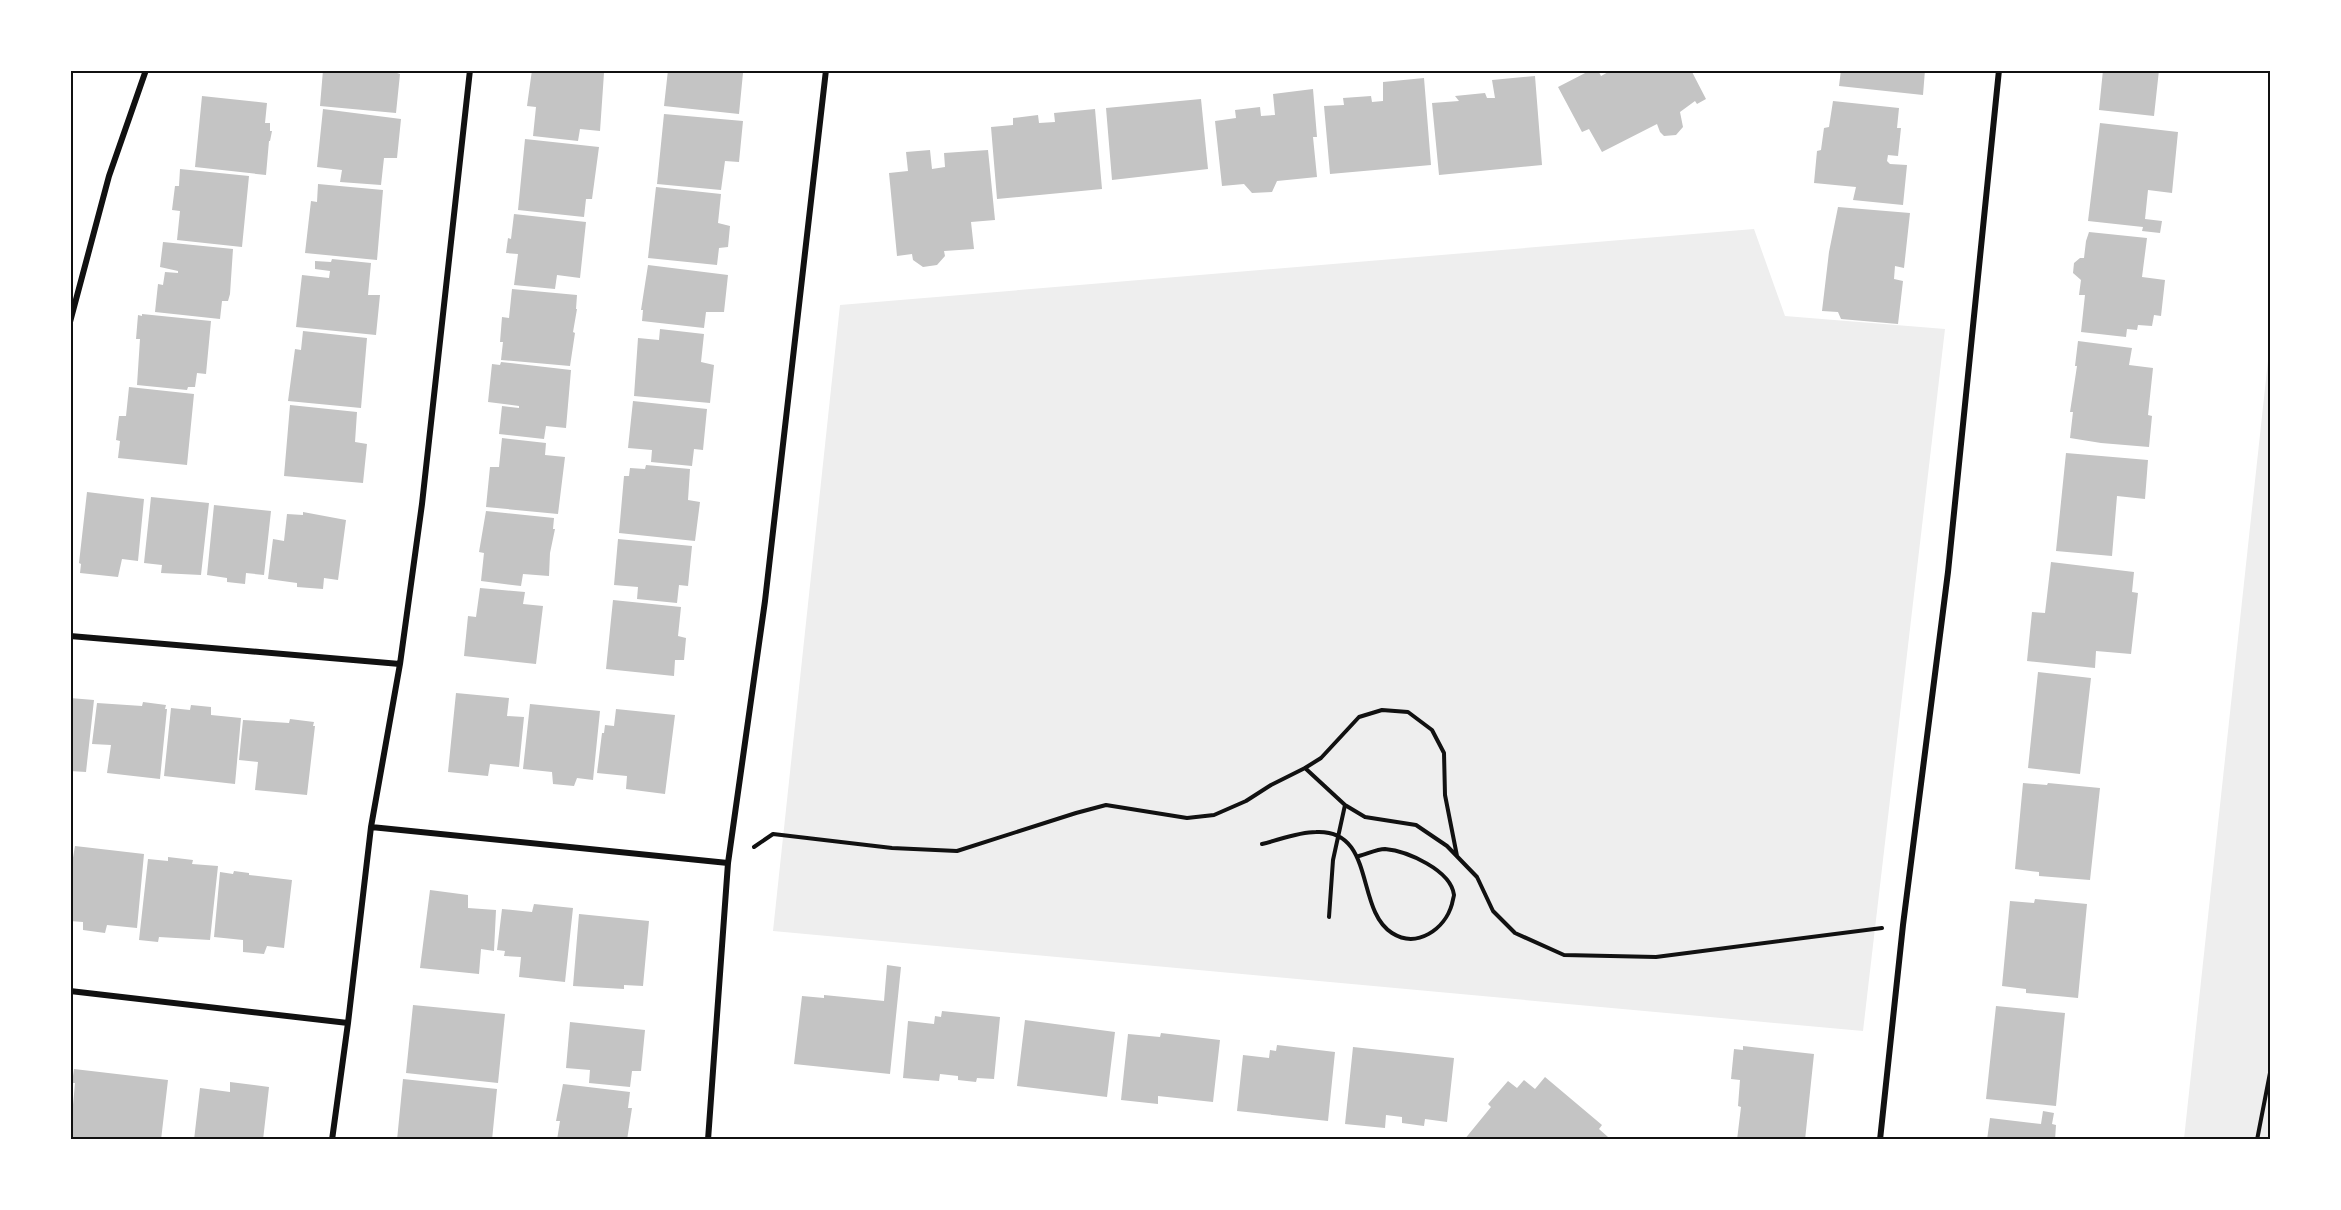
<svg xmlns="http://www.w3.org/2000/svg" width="2341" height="1210" viewBox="0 0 2341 1210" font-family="Figtree,sans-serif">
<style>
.green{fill:#eee}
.building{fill:#c4c4c4}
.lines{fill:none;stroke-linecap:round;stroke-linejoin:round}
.path{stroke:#111;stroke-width:4}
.minor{stroke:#111;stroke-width:6}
.neatline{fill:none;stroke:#111;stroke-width:2}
</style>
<rect width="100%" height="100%" fill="#fff"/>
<path class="green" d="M 1754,229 L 1785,316 L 1945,329 L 1863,1031 L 773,931 L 840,305 Z
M 2270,342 L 2270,1139 L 2184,1139 Z"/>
<path class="building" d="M 323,70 L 388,70 L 400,74 L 396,113 L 320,106 Z
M 532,70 L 579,70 L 604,73 L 600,131 L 580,129 L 578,141 L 533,136 L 536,107 L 527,106 Z
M 668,70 L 734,70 L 734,72 L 743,73 L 739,114 L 664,106 Z
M 1591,70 L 1598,70 L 1601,76 L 1612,70 L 1691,70 L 1706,99 L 1697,104 L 1695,101 L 1680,112 L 1683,127 L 1676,135 L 1664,136 L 1660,132 L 1657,124 L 1602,152 L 1589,129 L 1582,132 L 1558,87 Z
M 1841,70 L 1925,70 L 1923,95 L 1839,86 Z
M 2103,70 L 2159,70 L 2154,116 L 2099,110 Z
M 1535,76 L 1542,165 L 1439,175 L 1432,103 L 1459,101 L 1455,96 L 1485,93 L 1487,98 L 1495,98 L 1492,80 Z
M 1424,78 L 1431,165 L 1330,174 L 1324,106 L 1344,105 L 1343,98 L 1371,96 L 1372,102 L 1383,101 L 1383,82 Z
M 1313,89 L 1317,137 L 1313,137 L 1317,177 L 1277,181 L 1272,192 L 1252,193 L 1244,184 L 1222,186 L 1215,121 L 1236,118 L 1235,110 L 1260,107 L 1261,116 L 1275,115 L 1273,94 Z
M 202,96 L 267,103 L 265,123 L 270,123 L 270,131 L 272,131 L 270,141 L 269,141 L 266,175 L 195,167 Z
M 1201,99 L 1208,169 L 1112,180 L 1106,108 Z
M 1833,101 L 1899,108 L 1897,128 L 1901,128 L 1898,156 L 1888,155 L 1887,161 L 1890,164 L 1907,165 L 1903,205 L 1853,200 L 1856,187 L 1814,183 L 1817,151 L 1821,150 L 1824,128 L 1829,127 Z
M 323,109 L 401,119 L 397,158 L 384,158 L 381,185 L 340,182 L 342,170 L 317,167 Z
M 1095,109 L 1102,189 L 997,199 L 991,127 L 1013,125 L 1013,118 L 1038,115 L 1039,123 L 1055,122 L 1054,113 Z
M 664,114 L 743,121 L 739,162 L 725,161 L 721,190 L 657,184 Z
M 2100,123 L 2178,132 L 2172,193 L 2148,190 L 2145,219 L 2162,221 L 2160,233 L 2142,231 L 2143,227 L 2088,221 Z
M 525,139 L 599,147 L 592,199 L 586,199 L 584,217 L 518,210 Z
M 930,150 L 932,169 L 945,167 L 944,153 L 988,150 L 995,220 L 971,222 L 974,249 L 944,251 L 945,256 L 937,265 L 923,267 L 913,260 L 912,254 L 897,256 L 889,173 L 908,171 L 906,152 Z
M 180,169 L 249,176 L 242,247 L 177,240 L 180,211 L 172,210 L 175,186 L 179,186 Z
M 318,184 L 383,190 L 377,260 L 305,253 L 311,201 L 317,202 Z
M 656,187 L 721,194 L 718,223 L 730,226 L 728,247 L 719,248 L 717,265 L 648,258 Z
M 1838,207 L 1910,213 L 1904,268 L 1895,266 L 1894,279 L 1903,281 L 1898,324 L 1841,319 L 1838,312 L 1822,311 L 1829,252 Z
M 514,214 L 586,222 L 580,278 L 557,275 L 555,289 L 514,285 L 518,254 L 506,253 L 508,238 L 511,239 Z
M 2089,232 L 2147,238 L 2142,277 L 2165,280 L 2161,316 L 2154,315 L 2152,326 L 2138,325 L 2137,330 L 2127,329 L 2126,337 L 2081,332 L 2085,295 L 2079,295 L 2081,280 L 2073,273 L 2074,263 L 2080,258 L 2084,258 L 2086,241 Z
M 163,242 L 233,249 L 230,294 L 228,301 L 222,301 L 220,319 L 155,312 L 158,284 L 163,285 L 165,272 L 178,273 L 178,271 L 160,267 Z
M 332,259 L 371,263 L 368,295 L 380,295 L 376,335 L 296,327 L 302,275 L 329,278 L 330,271 L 315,269 L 315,261 L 331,262 Z
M 648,265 L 728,275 L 724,312 L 706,312 L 704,328 L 642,321 L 643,310 L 641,310 Z
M 512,289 L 577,295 L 576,309 L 577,309 L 573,332 L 575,333 L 570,366 L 501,360 L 503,342 L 500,342 L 502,317 L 509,318 Z
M 142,314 L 211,321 L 206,374 L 197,373 L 195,387 L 188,387 L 187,390 L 137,385 L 140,339 L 136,339 L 138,315 L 142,316 Z
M 660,329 L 704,334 L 701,362 L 714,365 L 710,403 L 634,396 L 638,338 L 659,340 Z
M 303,331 L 367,338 L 361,408 L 288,401 L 295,349 L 301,350 Z
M 2078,341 L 2132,348 L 2129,365 L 2153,368 L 2148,415 L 2152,416 L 2149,447 L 2101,443 L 2070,438 L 2073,412 L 2070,412 L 2077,366 L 2075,366 Z
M 501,362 L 571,370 L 566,428 L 546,426 L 544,439 L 499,434 L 502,406 L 519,408 L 519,406 L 488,402 L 492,364 L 500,365 Z
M 129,387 L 194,394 L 187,465 L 118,458 L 120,441 L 116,440 L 119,416 L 126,416 Z
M 633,401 L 707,409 L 703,450 L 694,449 L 692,466 L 651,462 L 652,450 L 628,448 Z
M 290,405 L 357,412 L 355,442 L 367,444 L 363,483 L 284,476 Z
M 502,438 L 546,443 L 545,455 L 565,457 L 558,514 L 486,507 L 490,467 L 499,467 Z
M 2066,453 L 2148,460 L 2145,499 L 2117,496 L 2112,556 L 2056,551 Z
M 646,465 L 690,469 L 688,500 L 700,502 L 695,541 L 619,533 L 624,476 L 629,476 L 630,468 L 645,469 Z
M 87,492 L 144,499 L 138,561 L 122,559 L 118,577 L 80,573 L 81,564 L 79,563 Z
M 151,497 L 209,503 L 201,575 L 161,573 L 162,565 L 144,563 Z
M 214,505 L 271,511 L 264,575 L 246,573 L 245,584 L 227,582 L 227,578 L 207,575 Z
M 486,511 L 554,518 L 553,529 L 555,529 L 550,553 L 549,576 L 523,574 L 521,586 L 481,581 L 484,553 L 479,552 Z
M 303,512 L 346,520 L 338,580 L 324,578 L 323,589 L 297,587 L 297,583 L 268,579 L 273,539 L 284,541 L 287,514 L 303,515 Z
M 618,539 L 692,546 L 688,586 L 679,585 L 677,603 L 637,599 L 638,587 L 614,585 Z
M 2051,562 L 2134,572 L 2132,592 L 2138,593 L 2131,654 L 2096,651 L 2095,668 L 2027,661 L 2032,612 L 2045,613 Z
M 480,588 L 525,592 L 523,604 L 543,606 L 536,664 L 464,656 L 468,616 L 476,617 Z
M 613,600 L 681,607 L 678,636 L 686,638 L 684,660 L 675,660 L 674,676 L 606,669 Z
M 2038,672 L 2091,678 L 2080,774 L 2028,768 Z
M 456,693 L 509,698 L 507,716 L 524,717 L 519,767 L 490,764 L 488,776 L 448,772 Z
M 70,698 L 94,700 L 86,772 L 70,771 Z
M 143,702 L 166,705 L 165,709 L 167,709 L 160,779 L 107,773 L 111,745 L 92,744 L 97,703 L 142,706 Z
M 530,704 L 600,711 L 593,780 L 577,778 L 574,786 L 553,784 L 552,772 L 523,769 Z
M 191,705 L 211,707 L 211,715 L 241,718 L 235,784 L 164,776 L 171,708 L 190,710 Z
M 616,709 L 675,715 L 665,794 L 626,789 L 627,776 L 597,773 L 602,733 L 604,733 L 605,725 L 614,726 Z
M 290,719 L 314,722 L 313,726 L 315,726 L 307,795 L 255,790 L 258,762 L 239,760 L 243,720 L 289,723 Z
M 2023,783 L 2047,785 L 2048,783 L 2100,788 L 2090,880 L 2039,876 L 2039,872 L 2015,869 Z
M 75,846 L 144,854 L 137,928 L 107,925 L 105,933 L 83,930 L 83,922 L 70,921 L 70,875 Z
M 168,857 L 193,860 L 192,864 L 218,866 L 210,940 L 159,937 L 158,942 L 139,940 L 148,859 L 168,861 Z
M 234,871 L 249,873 L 249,875 L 292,880 L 284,948 L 267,946 L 264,954 L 243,952 L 243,940 L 214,937 L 220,872 L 233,874 Z
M 430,890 L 468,895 L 468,908 L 496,910 L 494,951 L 481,949 L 479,974 L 420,968 Z
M 2035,899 L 2087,904 L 2078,998 L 2026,993 L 2026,989 L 2002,986 L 2010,901 L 2034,903 Z
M 534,904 L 573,908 L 565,982 L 519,977 L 521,957 L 504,956 L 505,951 L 497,950 L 502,909 L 532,912 Z
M 579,914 L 649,921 L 643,986 L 624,985 L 624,989 L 573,986 Z
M 887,965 L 901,967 L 890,1074 L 794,1064 L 802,996 L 824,998 L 824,995 L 884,1001 Z
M 413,1005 L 505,1014 L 498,1083 L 406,1073 Z
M 1996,1006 L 2065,1013 L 2056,1106 L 1986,1099 Z
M 942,1011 L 1000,1017 L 994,1079 L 977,1078 L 976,1082 L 958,1080 L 958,1076 L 940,1074 L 939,1081 L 903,1078 L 908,1021 L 934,1024 L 935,1016 L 941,1017 Z
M 1025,1020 L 1115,1032 L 1107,1097 L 1017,1086 Z
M 570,1022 L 645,1030 L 641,1071 L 632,1071 L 630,1087 L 589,1083 L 590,1070 L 566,1068 Z
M 1161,1033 L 1220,1040 L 1213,1102 L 1158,1096 L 1158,1104 L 1121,1100 L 1128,1034 L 1160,1037 Z
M 1277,1045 L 1335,1052 L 1328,1121 L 1237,1111 L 1243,1055 L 1269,1058 L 1270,1050 L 1276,1051 Z
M 1743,1046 L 1814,1054 L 1805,1140 L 1737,1140 L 1741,1107 L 1738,1106 L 1740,1080 L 1731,1079 L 1734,1049 L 1743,1050 Z
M 1353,1047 L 1454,1058 L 1447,1122 L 1425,1119 L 1424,1126 L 1402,1123 L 1402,1117 L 1386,1115 L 1385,1128 L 1345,1124 Z
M 74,1069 L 168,1080 L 161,1140 L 70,1138 L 75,1083 L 72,1083 Z
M 1545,1077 L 1602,1125 L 1599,1129 L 1608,1137 L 1606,1140 L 1464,1140 L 1491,1107 L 1488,1104 L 1508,1081 L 1517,1088 L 1524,1080 L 1535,1089 Z
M 403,1079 L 497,1089 L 492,1140 L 397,1140 Z
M 230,1082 L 269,1087 L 263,1140 L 194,1140 L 200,1088 L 230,1092 Z
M 563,1084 L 630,1092 L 628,1108 L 632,1108 L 627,1140 L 557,1140 L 560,1121 L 556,1121 Z
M 2043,1111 L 2054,1113 L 2052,1124 L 2056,1125 L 2055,1140 L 1987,1140 L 1990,1118 L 2041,1124 Z"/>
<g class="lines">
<path class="path" d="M 1305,768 L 1321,758 L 1359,717 L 1382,710 L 1408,712 L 1432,730 L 1444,753 L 1445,795 L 1457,856
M 1262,844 C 1279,840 1298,832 1316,832 C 1376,829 1355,910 1392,933 C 1417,949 1445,929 1452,904 C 1452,903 1454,896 1454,895 C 1451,870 1407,851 1385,849 C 1377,849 1367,854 1359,856
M 754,847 L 773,834 L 892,848 L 957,851 L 1076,813 L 1106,805 L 1187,818 L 1214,815 L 1246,801 L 1271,785 L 1305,768 L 1345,805 L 1365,817 L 1416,825 L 1447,846 L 1477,877 L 1493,911 L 1515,933 L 1564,955 L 1656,957 L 1882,928
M 1329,917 L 1333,860 L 1345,805
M 2257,1140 L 2270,1073"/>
<path class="minor" d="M 70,322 L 109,176 L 146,70
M 70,636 L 400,664
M 371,827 L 728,863
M 70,991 L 348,1023
M 332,1140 L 348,1023 L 371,827 L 400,664 L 422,504 L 470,70
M 708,1140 L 728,863 L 765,601 L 826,70
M 1880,1140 L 1903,925 L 1948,572 L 1999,70"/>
</g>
<rect width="2341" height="1210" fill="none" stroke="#ffffff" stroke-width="144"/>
<rect x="72" y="72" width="2197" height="1066" class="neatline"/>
</svg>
